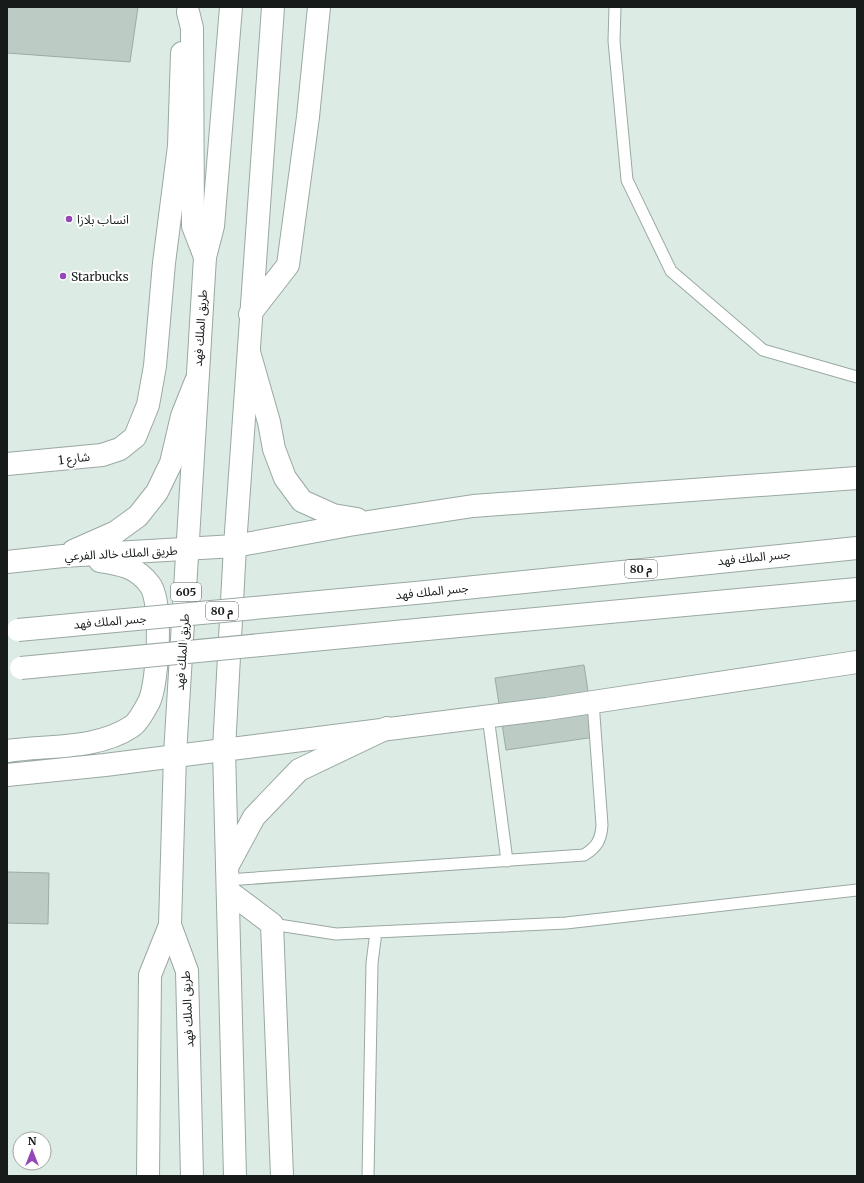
<svg xmlns="http://www.w3.org/2000/svg" width="864" height="1183" viewBox="0 0 864 1183" font-family="Merriweather,'Noto Sans Arabic',serif">
<style>
.building{fill:#bdcbc5;stroke:#9daba5}
.lines{fill:none;stroke-linecap:round;stroke-linejoin:round}
.lane-casing{stroke:#9aa8a2;stroke-width:13}
.street-casing{stroke:#9aa8a2;stroke-width:24}
.secondary-casing{stroke:#9aa8a2;stroke-width:24}
.primary-casing{stroke:#9aa8a2;stroke-width:24}
.highway-casing{stroke:#9aa8a2;stroke-width:24}
.lane{stroke:#fff;stroke-width:11}
.street{stroke:#fff;stroke-width:22}
.secondary{stroke:#fff;stroke-width:22}
.primary{stroke:#fff;stroke-width:22}
.highway{stroke:#fff;stroke-width:22}
.highway-bridge-casing{stroke:#9aa8a2;stroke-width:24;stroke-linecap:butt}
.highway-bridge{stroke:#fff;stroke-width:22}
.poi-dot{fill:#9547b7;stroke:#fff;stroke-width:1.5}
.labels{text-anchor:middle;dominant-baseline:central;stroke-width:4;stroke-linejoin:round;paint-order:stroke}
.shield{fill:#fff;stroke:#5d605f;stroke-width:1}
.shield-label{font-size:11px;font-weight:bold;fill:#171c1a}
.poi-label{font-size:12px;fill:#171c1a;stroke:#fff;text-anchor:start}
.street-label{font-size:12px;fill:#171c1a;stroke:#fff}
</style>
<rect width="100%" height="100%" fill="#dcebe4"/>
<path class="building" d="M 7,7 L 138,7 L 130,62 L 7,53 Z
M 584,665 L 595,737 L 506,750 L 495,678 Z
M 7,872 L 49,873 L 48,924 L 7,923 Z"/>
<g class="lines">
<defs>
<path id="lane" d="M 615,7 L 614,41 L 627,180 L 671,271 L 763,350 L 857,377
M 488,716 L 507,861
M 227,880 L 584,855 C 597,847 601,840 602,825 L 593,702
M 272,924 L 336,934 L 376,932 L 372,963 L 368,1176
M 376,932 L 566,923 L 857,890"/>
<path id="street" d="M 7,464 L 102,455 L 120,449 L 135,437 L 148,405 L 155,366 L 164,263 L 179,146 L 182,53"/>
<path id="secondary" d="M 250,314 L 288,265 L 308,117 L 319,7
M 249,352 L 269,422 L 274,449 L 285,478 L 302,501 L 333,515 L 357,519
M 73,551 L 116,532 L 138,516 L 157,492 L 171,463 L 182,416 L 196,381
M 7,562 L 63,556 L 235,546 L 349,525 L 473,506 L 857,478
M 7,751 C 47,745 96,750 131,727 C 138,723 145,709 149,702 C 158,683 163,602 150,585 C 137,567 121,564 100,561
M 7,775 L 105,765 L 547,709 L 857,662
M 228,891 L 272,924 L 282,1176
M 148,1176 L 150,975 L 170,925"/>
<path id="primary" d="M 188,12 L 192,28 L 193,226 L 205,257
M 227,867 L 254,817 L 299,770 L 387,728"/>
<path id="highway" d="M 426,592 L 857,548
M 427,629 L 857,589
M 192,1176 L 187,971 L 170,925 L 175,755 L 205,257 L 213,226 L 231,7
M 235,1176 L 224,749 L 235,546 L 273,7"/>
</defs>
<use href="#lane" class="lane-casing"/>
<use href="#street" class="street-casing"/>
<use href="#secondary" class="secondary-casing"/>
<use href="#primary" class="primary-casing"/>
<use href="#highway" class="highway-casing"/>
<use href="#lane" class="lane"/>
<use href="#street" class="street"/>
<use href="#secondary" class="secondary"/>
<use href="#primary" class="primary"/>
<use href="#highway" class="highway"/>
<defs>
<path id="highway-bridge" d="M 18,630 L 426,592
M 21,668 L 427,629"/>
</defs>
<use href="#highway-bridge" class="highway-bridge-casing"/>
<use href="#highway-bridge" class="highway-bridge"/>
</g>
<g class="poi-dot">
<circle cx="69" cy="219" r="4"/>
<circle cx="63" cy="276" r="4"/>
</g>
<g class="labels">
<g class="shield">
<rect x="625" y="560" width="32" height="18" rx="3"/>
<rect x="171" y="583" width="30" height="18" rx="3"/>
<rect x="206" y="602" width="32" height="18" rx="3"/>
</g>
<g class="shield-label">
<text x="641" y="569">م 80</text>
<text x="186" y="592">605</text>
<text x="222" y="611">م 80</text>
</g>
<g class="poi-label">
<text x="77" y="219">انساب بلازا</text>
<text x="71" y="276">Starbucks</text>
</g>
<g class="street-label">
<text transform="translate(200 328) rotate(-86)">طريق الملك فهد</text>
<text transform="translate(74 458) rotate(-7)">شارع 1</text>
<text transform="translate(121 553) rotate(-3)">طريق الملك خالد الفرعي</text>
<text transform="translate(754 557) rotate(-6)">جسر الملك فهد</text>
<text transform="translate(432 591) rotate(-6)">جسر الملك فهد</text>
<text transform="translate(110 621) rotate(-5)">جسر الملك فهد</text>
<text transform="translate(182 652) rotate(-86)">طريق الملك فهد</text>
<text transform="translate(187 1009) rotate(-93)">طريق الملك فهد</text>
</g>
</g>
<rect width="864" height="1183" fill="none" stroke="#171c1a" stroke-width="16"/>
<g transform="translate(32 1151)"><circle r="19" fill="#ffffff" stroke="#a2a4a3"/>
<path d="M0-3L7 15L0 10L-7 15Z" fill="#9547b7"/>
<text y="-6" font-size="11" font-weight="bold" text-anchor="middle" fill="#171c1a">N</text>
</g>
</svg>
